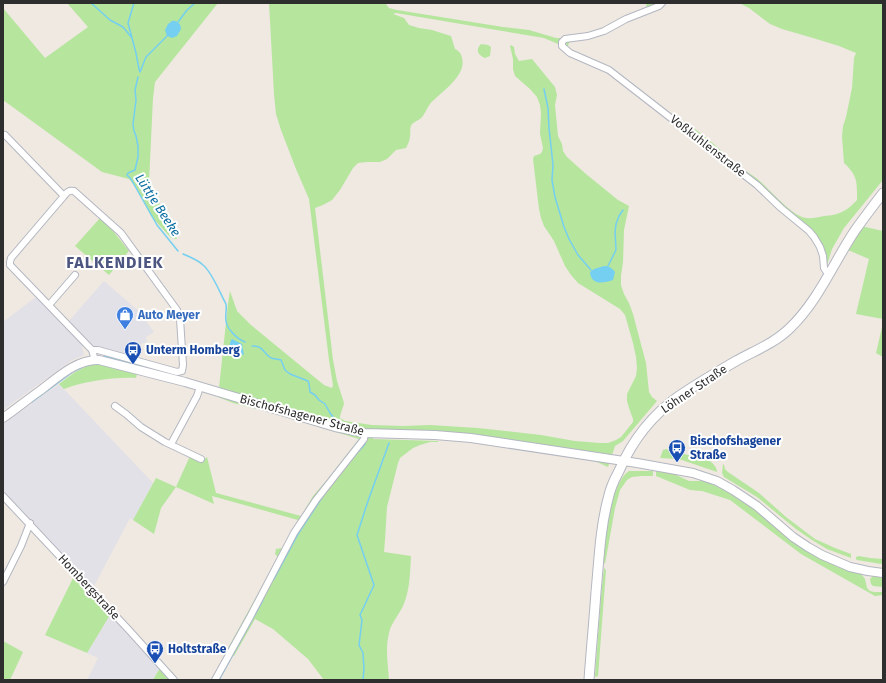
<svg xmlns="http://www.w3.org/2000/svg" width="886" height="683" viewBox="0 0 886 683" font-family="'Fira Sans',sans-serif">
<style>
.industrial{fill:#e3e1e8}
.green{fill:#b6e59e}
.water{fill:#75cff0}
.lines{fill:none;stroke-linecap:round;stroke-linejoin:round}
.stream{stroke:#75cff0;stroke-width:1.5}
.minor-casing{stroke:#b4b7c1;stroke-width:8}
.tertiary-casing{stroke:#b4b7c1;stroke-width:10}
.secondary-casing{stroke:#b4b7c1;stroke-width:11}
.minor{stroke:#fff;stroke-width:6}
.tertiary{stroke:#fff;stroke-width:8}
.secondary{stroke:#fff;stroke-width:9}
.labels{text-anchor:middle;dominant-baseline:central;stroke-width:4;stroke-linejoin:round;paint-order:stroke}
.street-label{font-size:12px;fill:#2e2e2e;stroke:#fff}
.shop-label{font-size:12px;font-weight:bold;fill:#366cbe;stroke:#fff;text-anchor:start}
.transit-label{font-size:12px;font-weight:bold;fill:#164399;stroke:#fff;text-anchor:start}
.water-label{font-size:13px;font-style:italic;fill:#0d6fa3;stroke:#fff}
.district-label{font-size:16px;font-weight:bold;letter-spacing:1px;fill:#4d5680;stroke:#fff}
</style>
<rect width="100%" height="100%" fill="#efe9e1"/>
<path class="industrial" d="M 104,281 L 135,308 L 136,308 L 154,332 L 146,337 L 147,342 L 141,344 L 140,358 L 91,345 L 82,346 L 84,355 L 72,360 L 3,410 L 3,322 L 36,297 L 60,322 L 69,321 Z
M 59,384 L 153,483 L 133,520 L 130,518 L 93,588 L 3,492 L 3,424 Z
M 110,615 L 160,668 L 153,680 L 87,680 L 98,658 L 87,653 Z"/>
<path class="green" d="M 67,3 L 218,3 L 155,82 L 153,98 L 149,182 C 152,194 158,199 163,210 C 168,220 172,230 177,239 L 171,238 L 151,216 L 137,189 L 129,179 L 102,172 L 3,100 L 3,8 L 45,58 L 88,27 Z
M 269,3 L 385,3 L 389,8 L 397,10 L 503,27 L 529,30 L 556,38 L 562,38 L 587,33 L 603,28 L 622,17 L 647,9 L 646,4 L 648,3 L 666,3 L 660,9 L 573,40 C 569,42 568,44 568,48 L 572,50 L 602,63 L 612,69 L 681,122 L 683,122 L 695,129 L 715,145 L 736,164 L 737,166 C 749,172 760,180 769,190 C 778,198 793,216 806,218 C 812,219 818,217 824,216 C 839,215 847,211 857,200 C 857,182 858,176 844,163 L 842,137 L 843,126 L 846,117 L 852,88 L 854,58 L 856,53 L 839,46 L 813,38 L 782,29 L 770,24 L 749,8 L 739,3 L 883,3 L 883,180 L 844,228 L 832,249 L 827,265 L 820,244 L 760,189 L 608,72 L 561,48 L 558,44 L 544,38 L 396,13 L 393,14 L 404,18 L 409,25 L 419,28 L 432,30 L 451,36 L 455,49 C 459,51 461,53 462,58 C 467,76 441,92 430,104 C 426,109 425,115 420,119 C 417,121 414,122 412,124 C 409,129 411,131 410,136 C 410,140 408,144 406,148 L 396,150 L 387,159 L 380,162 L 367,162 L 358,163 L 353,168 L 340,190 L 332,200 L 323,205 L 315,208 L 333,360 L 337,381 L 344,403 C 343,409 340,413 340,418 L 345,421 L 372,425 L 403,426 L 430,425 L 478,428 L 541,435 L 575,441 L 600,443 L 608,443 L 616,440 L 621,437 L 633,422 L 633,419 L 629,408 L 627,401 L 627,394 L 636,376 L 637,368 L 636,357 L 633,343 L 625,315 L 620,309 L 578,283 L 571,275 L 565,266 L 554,241 L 544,226 L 541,218 L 539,209 L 533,159 L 534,156 L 540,154 L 542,152 L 543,148 L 540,134 L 541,113 L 540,105 L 537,97 L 530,89 L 515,76 L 513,69 L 513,59 L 510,46 L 511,45 L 514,47 L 515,54 L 519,61 L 532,59 L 555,87 L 557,95 L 555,105 L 558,136 L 562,144 L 563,151 L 567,157 L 586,174 L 618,200 L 629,206 L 624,230 L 623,262 L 621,276 L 621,285 L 624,294 L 629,303 L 633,314 L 646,363 L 649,392 L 652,397 L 657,401 L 623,441 L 615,446 L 608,467 L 597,462 L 588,460 L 472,442 L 451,440 L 412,438 L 373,438 L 373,439 L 438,441 L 438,442 L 430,442 L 420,445 L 413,448 L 400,458 L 398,463 L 387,507 L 385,540 L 384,552 L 411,556 C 410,573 410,590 403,606 C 399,615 391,623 389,633 C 385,649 388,664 389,680 L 324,680 L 308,659 L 273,629 L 255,619 L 234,656 L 227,650 L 278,557 L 275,554 L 276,549 L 283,548 L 298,520 L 212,496 L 214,504 L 176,487 L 161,508 L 154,534 L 133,520 L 156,478 L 176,487 L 190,456 L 201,463 L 207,457 L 216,493 L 301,516 L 313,496 L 327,480 L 359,439 L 273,413 L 233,403 L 218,397 L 228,304 L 230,291 L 237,311 L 251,325 L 324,385 L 332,388 L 333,385 L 329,360 L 309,199 L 296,169 L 281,130 L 276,114 L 274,94 Z
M 481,44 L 488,45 L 491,47 L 490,56 L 485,58 C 478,55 475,50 481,44 Z
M 100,218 L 113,231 L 129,251 L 109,275 L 75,246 Z
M 861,226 L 883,231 L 883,319 L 856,314 L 869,259 L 848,250 Z
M 883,323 L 883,357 L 876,353 Z
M 91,364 L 101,365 L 137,374 L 136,378 C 111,377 87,381 64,389 L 59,384 L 75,372 Z
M 666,449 L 710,461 C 714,464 717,468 717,472 L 679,459 L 660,458 L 663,450 Z
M 723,464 L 724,465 L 725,469 L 728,472 L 759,493 L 786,517 L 815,539 L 835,548 L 851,554 L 851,558 L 827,549 L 812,540 L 796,529 L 757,497 L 724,477 L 722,473 Z
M 629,471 L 653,471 L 653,476 L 642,476 L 632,477 L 627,480 L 620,490 L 615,508 L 605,564 L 603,561 C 605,540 610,483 629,471 Z
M 656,471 L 672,473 L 689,481 L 705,481 L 723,489 L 740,499 L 752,508 L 792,541 L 807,551 L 838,567 L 861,574 L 865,579 L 867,588 L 870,591 L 874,592 L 883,592 L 883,595 L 875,596 L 801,554 L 730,500 L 702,491 L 690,490 L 656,476 Z
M 859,556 L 870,558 L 883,559 L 883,563 L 881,564 L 857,560 L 856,559 L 856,557 Z
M 604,568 L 606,570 L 598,676 L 596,677 L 595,676 L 601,597 Z
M 874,575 L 883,576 L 883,587 L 873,586 L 871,584 L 870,579 Z
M 74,576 L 110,615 L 87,653 L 45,635 Z
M 3,641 L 23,652 L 10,680 L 3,680 Z
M 160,668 L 170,680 L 153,680 Z"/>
<path class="water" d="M 172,21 C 177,20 181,24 181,29 L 177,36 L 172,38 L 167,36 L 165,30 L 168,24 Z
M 604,266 C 609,266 612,268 615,272 L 613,280 C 604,283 591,286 590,272 L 594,269 Z
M 232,339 L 242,344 L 244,355 L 228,350 L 231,340 Z"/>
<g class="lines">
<path class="stream" d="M 91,3 L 110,20 L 123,27 L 132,38
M 134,3 L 128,23 L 136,53 L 139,69 L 140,72
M 178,22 L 187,10 L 195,3
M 140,72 L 146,57 L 168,35
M 138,77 L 135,90 L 136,100 L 133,124 L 134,131 L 136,136 L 138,146 L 138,157 L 135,170 L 128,173 L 127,175 L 131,179 L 157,225 L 178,251
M 544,89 L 548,108 L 549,128 L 553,165 L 552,180 L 555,197 L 564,227 L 569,239 L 578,255 L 591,270
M 183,254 C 190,257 198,260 203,265 C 212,272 220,293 226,304 C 227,310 225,315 226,321 C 227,329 237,339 245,342
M 608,266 L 616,250 L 615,232 L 616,224 L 619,216 L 623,210
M 252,346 C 264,346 262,352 271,358 C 273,359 278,359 281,360 L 285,370 L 290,374 L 308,381 L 309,384 L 310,392 L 315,395 L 319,400 L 325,404 L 330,413 L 334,418
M 104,356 L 152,369
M 32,402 L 74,371 L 81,368
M 359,451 L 365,444
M 352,459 L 356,454
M 274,579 L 298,534 L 325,493
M 219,680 L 263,600
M 363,680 L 364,669 L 363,653 L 359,645 L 362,620 L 360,615 L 374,585 L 357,535 L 368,501 L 389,443"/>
<defs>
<path id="minor" d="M 662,3 L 659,6 L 626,19 L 604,31 L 588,36 L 565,39 L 562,42 L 562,46 L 570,53 L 609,70 L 757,185 L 781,208 L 809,231 L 814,237 L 820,247 L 823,256 L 824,268 L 826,271 L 830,274
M 5,135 L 64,196
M 49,305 L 75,275
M 92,350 L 10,265 L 10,262 L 11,258 L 64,196 C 67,192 69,190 74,191 L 121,233 L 177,310 L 180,319 L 183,365 L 182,371 L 177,372 L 98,350 L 92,350 L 95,360
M 115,406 L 126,414 L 141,427 L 165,442 L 201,459
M 171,444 L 197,396 L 200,387
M 3,496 L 128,629 L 174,680
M 3,582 L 21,546 L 30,523
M 215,680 L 250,617 L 294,533 L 316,500 L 364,439 L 365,433"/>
<path id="tertiary" d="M 3,418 C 16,409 28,399 41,390 C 58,377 77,359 99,360 L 185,382 L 335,427 L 365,433 L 435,435 L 471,438 L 637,463 L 693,473 L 717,481 L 733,490 L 757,506 L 793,537 L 808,547 L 822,555 L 850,567 L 868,571 L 883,573"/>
<path id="secondary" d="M 589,680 C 591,651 594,621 596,592 C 599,561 600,529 608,499 C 610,489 614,480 619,471 C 632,441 652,415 679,396 C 697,384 717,372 736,361 C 754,351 775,343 790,328 C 818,301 833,264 854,232 C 863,219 873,206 883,193"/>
</defs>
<use href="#minor" class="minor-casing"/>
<use href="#tertiary" class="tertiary-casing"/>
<use href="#secondary" class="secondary-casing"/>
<use href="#minor" class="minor"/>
<use href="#tertiary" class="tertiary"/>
<use href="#secondary" class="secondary"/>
</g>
<defs>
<symbol id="shop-pin" viewBox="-11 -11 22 30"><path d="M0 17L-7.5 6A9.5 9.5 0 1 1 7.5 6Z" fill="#3f7fe0" stroke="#fff"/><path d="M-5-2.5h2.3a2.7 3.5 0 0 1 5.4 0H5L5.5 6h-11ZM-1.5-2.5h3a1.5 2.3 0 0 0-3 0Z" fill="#fff"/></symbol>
<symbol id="bus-pin" viewBox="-11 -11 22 30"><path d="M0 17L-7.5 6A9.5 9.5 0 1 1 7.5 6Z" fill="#1a4fb4" stroke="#fff"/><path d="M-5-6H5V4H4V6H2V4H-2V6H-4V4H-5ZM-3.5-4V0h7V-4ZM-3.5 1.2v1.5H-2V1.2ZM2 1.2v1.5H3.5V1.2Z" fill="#fff"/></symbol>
</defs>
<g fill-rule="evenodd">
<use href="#shop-pin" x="115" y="305" width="20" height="27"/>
<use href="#bus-pin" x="123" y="340" width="20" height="27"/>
<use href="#bus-pin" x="667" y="438" width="20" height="27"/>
<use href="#bus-pin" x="145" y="639" width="20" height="27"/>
</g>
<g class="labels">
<g class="street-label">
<text transform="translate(708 146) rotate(38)">Voßkuhlenstraße</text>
<text transform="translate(694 389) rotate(-34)">Löhner Straße</text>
<text transform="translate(302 415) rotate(15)">Bischofshagener Straße</text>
<text transform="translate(89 587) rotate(47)">Hombergstraße</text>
</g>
<g class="shop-label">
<text x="138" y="315">Auto Meyer</text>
</g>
<g class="transit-label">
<text x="146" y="350">Unterm Homberg</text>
<text x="690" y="441">Bischofshagener<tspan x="690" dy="14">Straße</tspan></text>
<text x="168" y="649">Holtstraße</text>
</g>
<g class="water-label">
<text transform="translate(158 205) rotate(57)">Lüttje Beeke</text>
</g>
<g class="district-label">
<text x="115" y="262">FALKENDIEK</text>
</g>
</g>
<rect width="886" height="683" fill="none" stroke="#2e2e2e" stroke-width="8"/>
</svg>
